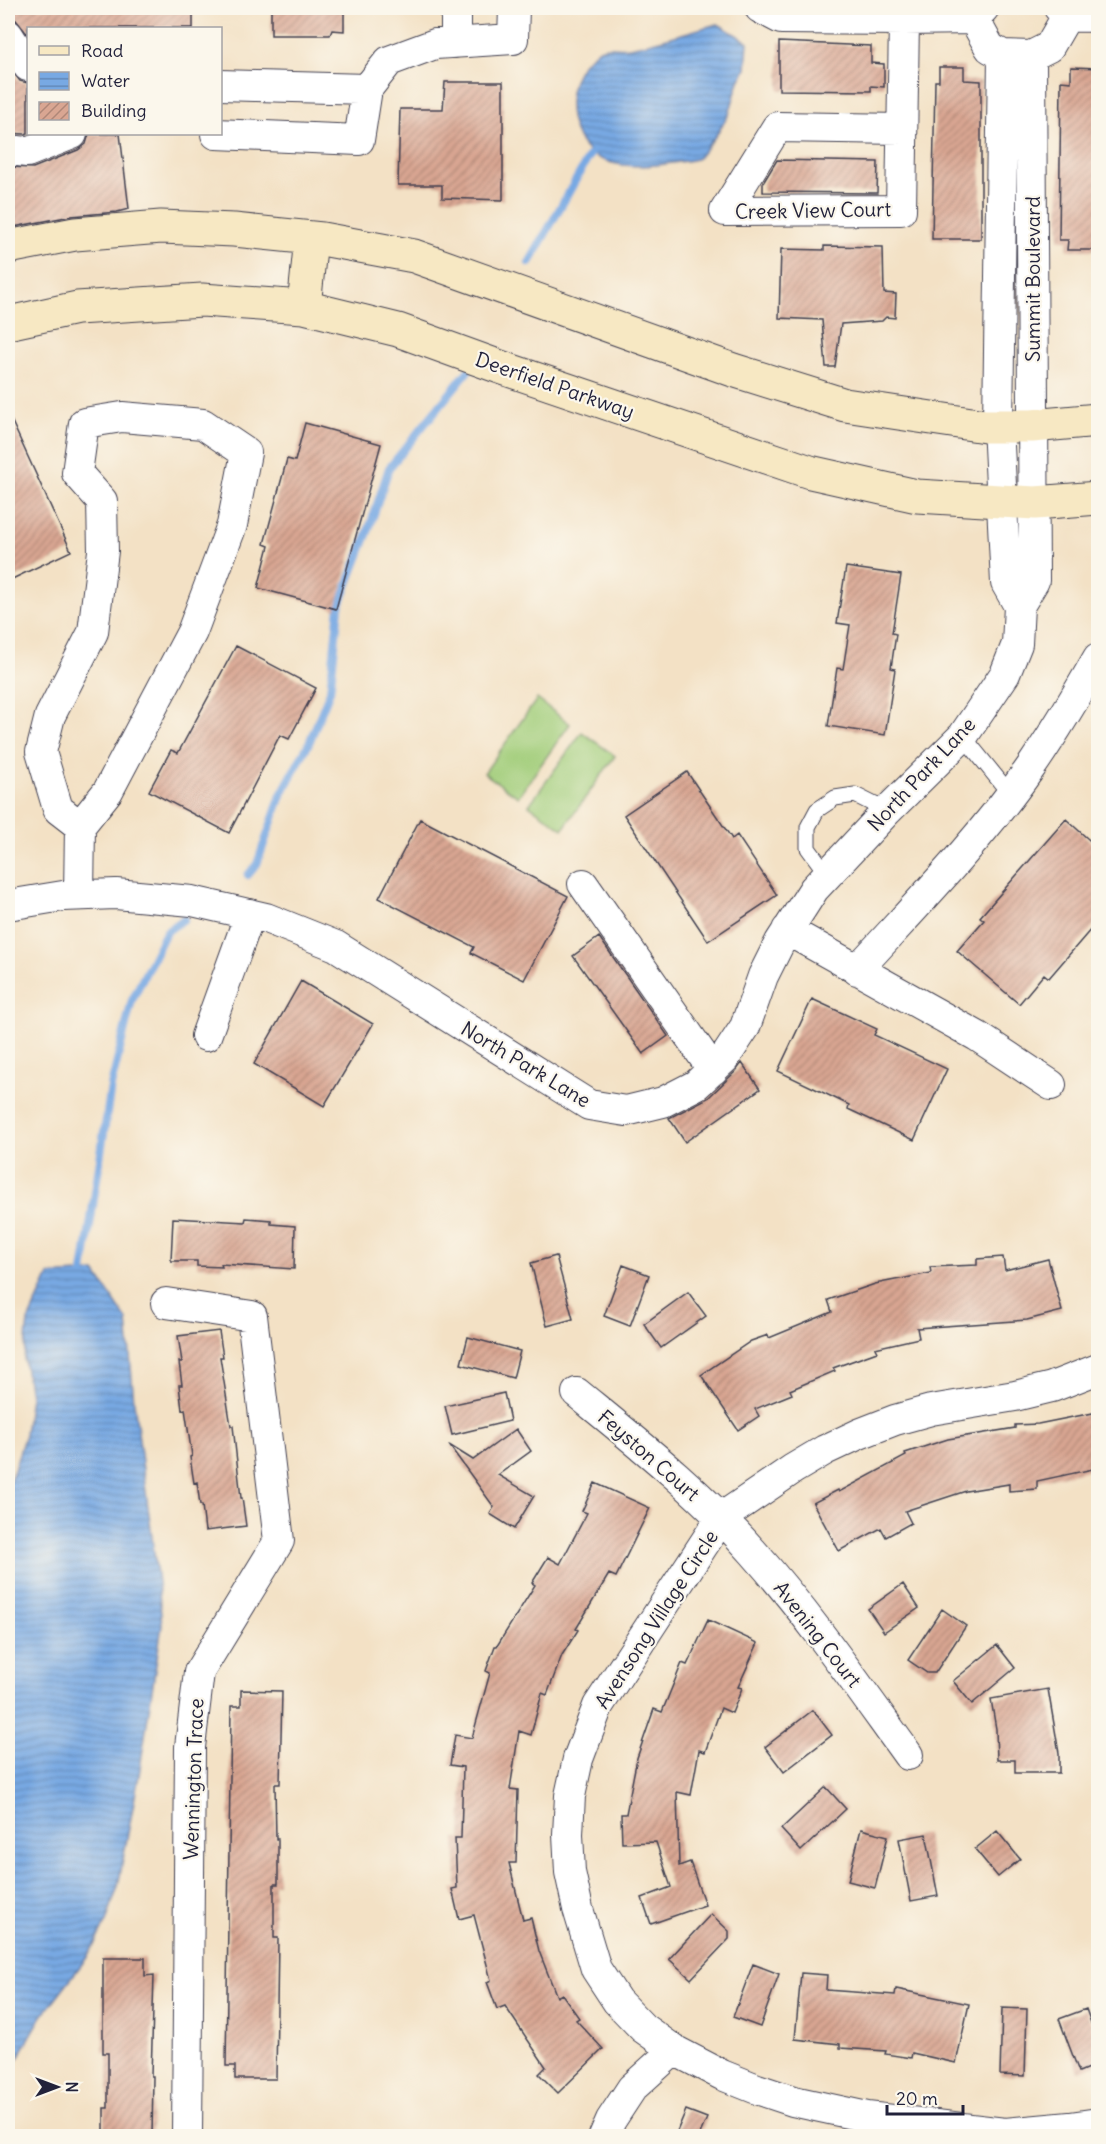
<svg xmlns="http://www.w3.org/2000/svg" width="1106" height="2144" viewBox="0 0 1106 2144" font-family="Delius,sans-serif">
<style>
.grass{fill:#a2cd7a;stroke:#62785a;stroke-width:1.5}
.water{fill:url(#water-rules);stroke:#4d668f;stroke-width:1.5}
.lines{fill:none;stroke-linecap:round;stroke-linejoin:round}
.stream{stroke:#78a9e3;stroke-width:8}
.building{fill:url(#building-hatch)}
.service-casing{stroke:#413f50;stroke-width:17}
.minor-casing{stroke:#413f50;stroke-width:32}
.secondary-casing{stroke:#413f50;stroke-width:35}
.service{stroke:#fff;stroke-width:15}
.minor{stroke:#fff;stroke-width:30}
.secondary{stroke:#f7e8c3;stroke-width:33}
.labels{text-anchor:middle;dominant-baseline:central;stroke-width:4.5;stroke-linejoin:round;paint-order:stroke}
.street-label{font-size:20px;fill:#22223b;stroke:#fbf7ec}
</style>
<defs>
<pattern id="water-rules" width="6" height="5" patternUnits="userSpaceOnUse" patternTransform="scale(1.5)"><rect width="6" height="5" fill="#78a9e3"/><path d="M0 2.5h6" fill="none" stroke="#6289b9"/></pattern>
<pattern id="building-hatch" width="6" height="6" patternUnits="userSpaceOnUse" patternTransform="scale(1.5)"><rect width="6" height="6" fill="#d9a692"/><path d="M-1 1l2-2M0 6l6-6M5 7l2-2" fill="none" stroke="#b08778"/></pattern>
</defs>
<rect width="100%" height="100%" fill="#fbf7ec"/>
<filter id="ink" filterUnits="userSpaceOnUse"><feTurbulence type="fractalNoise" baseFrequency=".0167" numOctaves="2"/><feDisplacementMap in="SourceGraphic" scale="12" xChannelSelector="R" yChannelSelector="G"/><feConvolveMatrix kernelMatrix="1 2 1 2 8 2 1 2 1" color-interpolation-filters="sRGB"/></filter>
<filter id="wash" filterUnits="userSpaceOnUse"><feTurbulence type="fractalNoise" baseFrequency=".008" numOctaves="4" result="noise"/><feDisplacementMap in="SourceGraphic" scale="24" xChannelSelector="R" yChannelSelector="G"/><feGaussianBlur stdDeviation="1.35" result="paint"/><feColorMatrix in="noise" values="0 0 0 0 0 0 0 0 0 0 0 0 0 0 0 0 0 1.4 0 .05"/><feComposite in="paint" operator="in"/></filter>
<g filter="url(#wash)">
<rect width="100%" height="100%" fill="#f3e1c5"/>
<path class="grass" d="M 537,699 L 570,724 L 518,797 L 484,773 Z
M 582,732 L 615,756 L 563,829 L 529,805 Z"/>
<path class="water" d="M 718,24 L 748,42 L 746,69 L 739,81 L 729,114 L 717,134 L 697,159 C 667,164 617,174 591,153 C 562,130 564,77 591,56 C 594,54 599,49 602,48 C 610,45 621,49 629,47 C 659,42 689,31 718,24 Z
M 95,1272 L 127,1320 L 134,1402 L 158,1582 L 162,1625 L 139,1775 L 118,1886 L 106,1922 L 88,1956 L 42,2016 L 8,2076 L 8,1485 L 14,1470 L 25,1434 L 30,1396 L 24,1359 L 28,1321 L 49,1275 Z"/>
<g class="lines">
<path class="stream" d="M 529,263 L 591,153
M 248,875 L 257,864 L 281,795 L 309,743 L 330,691 L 339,607 L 368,532 L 389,468 L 468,371
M 83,1272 L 111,1086 L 132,1000 L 166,932 L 184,919"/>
</g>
<g id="blocks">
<path class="building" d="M 8,8 L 193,8 L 193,28 L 28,28 L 28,35 L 16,20 L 8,18 Z
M 271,8 L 344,8 L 344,31 L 332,30 L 330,35 L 271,35 Z
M 779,42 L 871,46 L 871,63 L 884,64 L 884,87 L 871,86 L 871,91 L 779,90 Z
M 8,66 L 20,81 L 28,83 L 28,133 L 25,134 L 8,133 Z
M 939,67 L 964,67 L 964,80 L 981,81 L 981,239 L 932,239 L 935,81 L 939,81 Z
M 1071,67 L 1098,68 L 1098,250 L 1067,250 L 1068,240 L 1059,240 L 1061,81 L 1071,82 Z
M 445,82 L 503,82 L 503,200 L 442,198 L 442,185 L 398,185 L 400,109 L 443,109 Z
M 89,134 L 120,134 L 129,209 L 117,212 L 71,216 L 8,228 L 8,167 L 33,168 L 78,150 L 86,144 Z
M 777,160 L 878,162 L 877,193 L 763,192 L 763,183 Z
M 824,246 L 883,247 L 884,293 L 896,294 L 895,318 L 886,317 L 882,321 L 841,324 L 835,367 L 826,367 L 822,320 L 779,318 L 781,249 L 824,250 Z
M 8,413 L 71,551 L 8,581 Z
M 305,423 L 381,444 L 336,609 L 258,588 L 269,546 L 264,544 L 287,459 L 295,461 Z
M 846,567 L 901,575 L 892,633 L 896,634 L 891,668 L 895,669 L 885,735 L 828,726 L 837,668 L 843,669 L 850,625 L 837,623 Z
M 236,646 L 316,688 L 289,739 L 280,735 L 229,833 L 149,791 L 171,750 L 178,753 Z
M 687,772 L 732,839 L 737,835 L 777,895 L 708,941 L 624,815 Z
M 420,819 L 568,896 L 524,980 L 471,953 L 474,947 L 379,898 Z
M 1066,819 L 1098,848 L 1098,921 L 1049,978 L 1044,974 L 1019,1004 L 957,951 L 984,920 L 980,917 Z
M 599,937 L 668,1036 L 643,1054 L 573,956 Z
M 301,981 L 373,1024 L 324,1106 L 254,1064 Z
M 812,999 L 877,1029 L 874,1035 L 947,1069 L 914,1140 L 848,1109 L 849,1105 L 778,1071 Z
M 742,1063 L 760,1089 L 685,1142 L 669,1118 L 708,1098 L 736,1071 Z
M 173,1218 L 245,1222 L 246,1218 L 271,1220 L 271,1224 L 295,1226 L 294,1269 L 221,1264 L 222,1267 L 197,1266 L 197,1261 L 171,1261 Z
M 556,1256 L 573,1319 L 547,1326 L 531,1263 Z
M 1003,1257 L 1005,1270 L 1048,1259 L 1062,1311 L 1027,1320 L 917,1328 L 919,1338 L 875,1348 L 877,1352 L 833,1368 L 835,1371 L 790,1390 L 792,1394 L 755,1409 L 759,1416 L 738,1430 L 701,1375 L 751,1341 L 768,1335 L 769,1338 L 832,1312 L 828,1300 L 875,1284 L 931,1273 L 930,1267 L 977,1265 L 977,1259 Z
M 623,1265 L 649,1275 L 630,1326 L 604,1316 Z
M 688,1292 L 706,1316 L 661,1348 L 644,1324 Z
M 219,1331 L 223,1357 L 220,1357 L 231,1426 L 233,1426 L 241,1498 L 242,1498 L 246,1526 L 205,1531 L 202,1505 L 200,1505 L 197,1482 L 194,1483 L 190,1457 L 192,1456 L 185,1409 L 182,1410 L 179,1385 L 182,1385 L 179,1362 L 182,1362 L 178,1336 Z
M 468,1337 L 520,1351 L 513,1378 L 461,1364 Z
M 504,1393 L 510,1421 L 452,1435 L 445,1406 Z
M 1098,1412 L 1098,1468 L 1037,1481 L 1037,1489 L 1009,1491 L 1009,1484 L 966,1491 L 905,1511 L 911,1523 L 886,1537 L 881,1528 L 839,1551 L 813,1503 L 838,1490 L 839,1492 L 906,1456 L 905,1453 L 948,1439 L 1015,1428 L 1015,1425 L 1038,1424 Z
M 516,1429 L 531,1451 L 498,1475 L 534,1496 L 514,1529 L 490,1514 L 494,1507 L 449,1445 L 473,1460 Z
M 595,1483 L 650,1508 L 616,1577 L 609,1574 L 576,1629 L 578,1630 L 562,1655 L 547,1695 L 542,1693 L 531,1735 L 519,1731 L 510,1789 L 518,1790 L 516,1863 L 509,1863 L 523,1920 L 531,1918 L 539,1951 L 557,1997 L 562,1994 L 579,2018 L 576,2020 L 603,2049 L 558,2093 L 539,2074 L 546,2067 L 505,2006 L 497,2009 L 487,1982 L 491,1980 L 474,1915 L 459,1919 L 452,1889 L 457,1888 L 455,1838 L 461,1838 L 463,1767 L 450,1765 L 455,1735 L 472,1738 L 490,1673 L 486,1671 L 495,1646 L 497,1646 L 535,1585 L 532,1583 L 548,1557 L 560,1564 L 587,1513 L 582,1511 Z
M 903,1584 L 919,1608 L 884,1632 L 868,1609 Z
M 942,1609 L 966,1626 L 935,1673 L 927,1673 L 908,1660 Z
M 708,1620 L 758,1643 L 738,1687 L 742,1688 L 732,1713 L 721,1708 L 705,1752 L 699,1750 L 691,1795 L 677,1792 L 679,1866 L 690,1862 L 705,1905 L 651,1924 L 642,1898 L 671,1887 L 656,1842 L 622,1843 L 621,1814 L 626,1814 L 637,1758 L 654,1709 L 662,1712 L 682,1663 L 687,1665 Z
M 997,1645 L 1015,1668 L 972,1704 L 953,1681 Z
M 1048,1689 L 1059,1753 L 1059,1773 L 1015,1773 L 1015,1760 L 997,1760 L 996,1729 L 991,1699 Z
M 241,1690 L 282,1691 L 280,1784 L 275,1784 L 276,1839 L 278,1839 L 278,1884 L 274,1884 L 274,1938 L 278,1938 L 276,2079 L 235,2079 L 235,2066 L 226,2066 L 231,1706 L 241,1706 Z
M 813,1710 L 832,1735 L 784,1772 L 765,1747 Z
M 826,1787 L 846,1809 L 801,1851 L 781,1829 Z
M 861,1829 L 888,1836 L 875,1888 L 848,1881 Z
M 997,1831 L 1020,1859 L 998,1877 L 975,1849 Z
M 926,1834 L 938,1896 L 911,1901 L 899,1839 Z
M 711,1914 L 729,1931 L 729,1939 L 691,1979 L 669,1959 Z
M 103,1958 L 145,1958 L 145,1976 L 154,1975 L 151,2076 L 153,2076 L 152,2136 L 104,2136 L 104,2108 L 108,2108 L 108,2053 L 103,2053 Z
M 753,1964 L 779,1974 L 760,2027 L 733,2017 Z
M 801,1973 L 827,1975 L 826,1990 L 895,1995 L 896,1989 L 969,2004 L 956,2063 L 912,2053 L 911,2058 L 885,2054 L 886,2051 L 840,2048 L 840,2044 L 795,2039 Z
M 1002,2008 L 1027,2009 L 1025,2076 L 1000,2075 Z
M 1086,2009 L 1098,2042 L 1098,2064 L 1079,2072 L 1059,2019 Z
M 686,2110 L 707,2118 L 699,2136 L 675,2136 Z"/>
</g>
</g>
<g filter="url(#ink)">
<use href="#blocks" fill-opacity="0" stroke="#413f50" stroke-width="1.5"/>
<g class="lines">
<defs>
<path id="service" d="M 963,736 L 1010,794
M 827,874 L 808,848 L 808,827 L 817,810 L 835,798 L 855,795 L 887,811"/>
<path id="minor" d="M 456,8 L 456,43
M 760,8 L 781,19 L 904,20 L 974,19 L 984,8
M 1059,8 L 1067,16 L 1098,17
M 974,19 L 990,48 L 1003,55 L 1031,56 L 1049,47 L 1067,16
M 8,35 L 28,66
M 1003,55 L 998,426 L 1006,583 L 1019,606 L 1034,581 L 1031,56
M 220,85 L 367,89
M 902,129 L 777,127 L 725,211 L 901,210 L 904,20
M 216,134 L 359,140 L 367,89 L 389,61 L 435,44 L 513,39 L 514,8
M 8,150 L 27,152 L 72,134
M 122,417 L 203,424 L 246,453 L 232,525 L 192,632 L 108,791 L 80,826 L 58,809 L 41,752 L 50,716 L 93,632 L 103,551 L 102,501 L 77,473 L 84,423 Z
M 583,884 L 713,1070
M 79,895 L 80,826
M 8,905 L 63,896 L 116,894 L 192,901 L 266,918 L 336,946 L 589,1105 L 626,1111 L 663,1102 L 696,1085 L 724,1059 L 745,1027 L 763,976 L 780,942 L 814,889 L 887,811 L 963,736 L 1005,674 L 1017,644 L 1019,606
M 787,930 L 977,1036 L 1051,1085
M 857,970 C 917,904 980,840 1031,767 C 1055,732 1077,695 1098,658
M 206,1036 L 250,914
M 166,1303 L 252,1316 L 279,1541 L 199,1672 L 190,1747 L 187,2136
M 1098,1369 L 1052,1387 L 1015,1396 L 931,1410 L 895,1420 L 859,1434 L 825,1450 L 793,1469 L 721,1518 L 598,1706 L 578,1759 L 570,1796 L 568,1834 L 570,1872 L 578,1909 L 596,1969 L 617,2001 L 643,2028 L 674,2050 L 722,2075 L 757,2089 L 793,2101 L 867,2117 L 1005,2133 L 1070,2127 L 1098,2123
M 577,1393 C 638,1443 700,1492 753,1552 C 810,1616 858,1686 908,1755
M 604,2136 L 611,2120 L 632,2088 L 674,2050"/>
<path id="secondary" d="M 8,247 L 75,234 L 161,227 L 234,230 L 322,239 L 414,256 L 733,370 L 845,405 L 985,426 L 1032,426 L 1098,420
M 304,307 L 311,238
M 8,323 L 77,308 L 202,300 L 304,307 L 398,330 L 500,367 L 810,472 L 917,496 L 1035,503 L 1098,498"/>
</defs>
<use href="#service" class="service-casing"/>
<use href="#minor" class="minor-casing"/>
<use href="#secondary" class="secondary-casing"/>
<use href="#service" class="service"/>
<use href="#minor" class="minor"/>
<use href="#secondary" class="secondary"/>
</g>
</g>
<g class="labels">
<g class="street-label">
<text transform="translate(813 210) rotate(-1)">Creek View Court</text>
<text transform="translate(1032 279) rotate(-90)">Summit Boulevard</text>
<text transform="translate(555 385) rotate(19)">Deerfield Parkway</text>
<text transform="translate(921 774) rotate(-47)">North Park Lane</text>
<text transform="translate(526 1064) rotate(31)">North Park Lane</text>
<text transform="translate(649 1455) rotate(41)">Feyston Court</text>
<text transform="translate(656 1619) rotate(-57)">Avensong Village Circle</text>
<text transform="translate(818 1634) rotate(52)">Avening Court</text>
<text transform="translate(193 1779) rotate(-88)">Wennington Trace</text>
</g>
</g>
<rect width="1106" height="2144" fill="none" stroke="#fbf7ec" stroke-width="30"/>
<rect x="27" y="27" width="195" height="108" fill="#fbf7ec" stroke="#a4a2a5" stroke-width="1.5"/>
<rect x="39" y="46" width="30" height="9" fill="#f7e8c3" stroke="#a4a2a5" stroke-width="1.5"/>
<text x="81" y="57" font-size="18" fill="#22223b">Road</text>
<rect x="39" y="72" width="30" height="18" fill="url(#water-rules)" stroke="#a4a2a5" stroke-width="1.5"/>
<text x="81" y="87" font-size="18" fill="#22223b">Water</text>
<rect x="39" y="102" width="30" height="18" fill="url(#building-hatch)" stroke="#a4a2a5" stroke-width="1.5"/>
<text x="81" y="117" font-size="18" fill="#22223b">Building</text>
<g transform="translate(57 2087) rotate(90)" stroke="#fbf7ec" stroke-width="4.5" paint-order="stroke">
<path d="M0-4.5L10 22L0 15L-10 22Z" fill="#22223b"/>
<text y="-9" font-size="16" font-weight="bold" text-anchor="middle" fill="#22223b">N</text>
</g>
<path d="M887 2105v9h76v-9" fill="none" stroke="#22223b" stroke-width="3"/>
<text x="896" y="2105" font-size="18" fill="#22223b" stroke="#fbf7ec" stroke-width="4.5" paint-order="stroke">20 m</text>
</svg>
